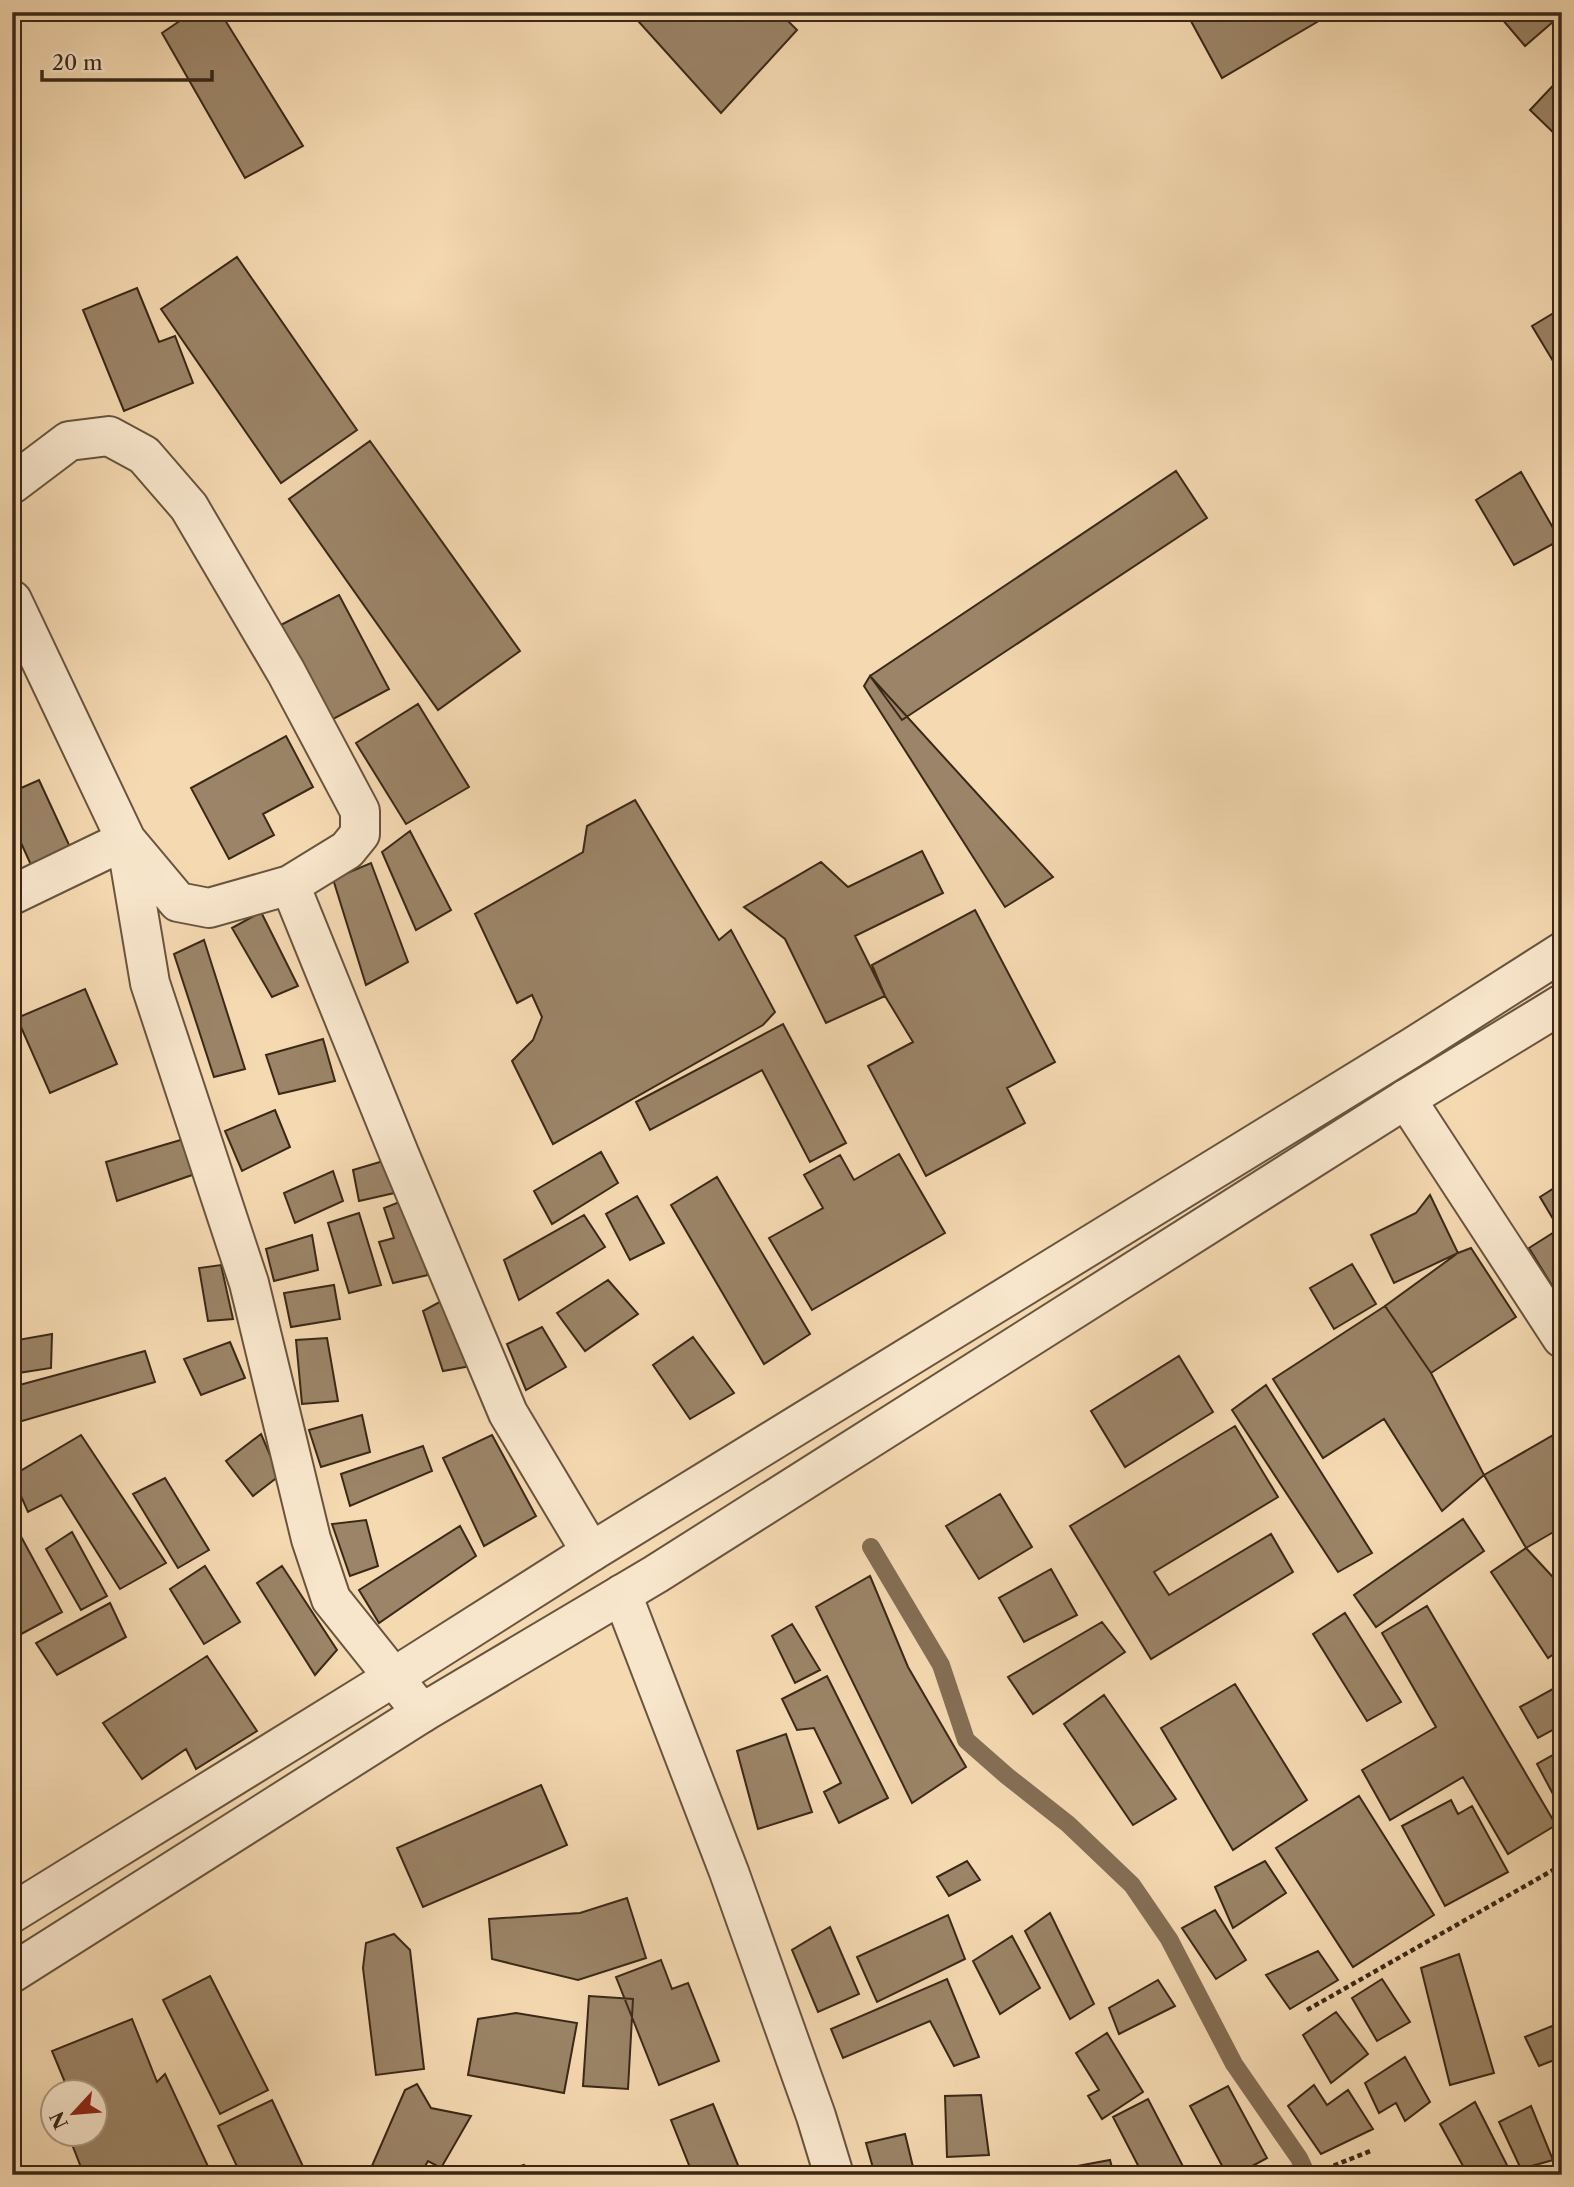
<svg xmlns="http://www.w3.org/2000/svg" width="1574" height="2187" viewBox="0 0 1574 2187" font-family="'Libre Caslon Text',serif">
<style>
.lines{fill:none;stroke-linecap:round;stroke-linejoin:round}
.stream{stroke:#846e54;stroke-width:18}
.building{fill:#9b8467;stroke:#3a2817;stroke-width:2}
.minor-casing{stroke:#69543e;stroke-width:42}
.tertiary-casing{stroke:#69543e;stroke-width:42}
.path{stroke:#3a2817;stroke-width:4.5;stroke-dasharray:5 3.5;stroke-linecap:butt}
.minor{stroke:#f8e6cc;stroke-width:38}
.tertiary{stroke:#f8e6cc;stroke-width:38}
</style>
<rect width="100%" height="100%" fill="#f5d9b1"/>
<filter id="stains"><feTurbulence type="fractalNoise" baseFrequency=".00286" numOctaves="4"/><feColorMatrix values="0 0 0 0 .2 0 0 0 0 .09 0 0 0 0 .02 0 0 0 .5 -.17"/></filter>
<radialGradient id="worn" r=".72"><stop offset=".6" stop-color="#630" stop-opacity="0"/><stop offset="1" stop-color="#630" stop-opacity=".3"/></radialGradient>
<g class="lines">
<path class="stream" d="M 871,1547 L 941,1665 L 966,1740 L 1007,1776 L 1068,1824 L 1132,1885 L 1169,1939 L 1234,2064 L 1299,2158 L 1307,2175"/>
</g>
<path class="building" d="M 193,12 L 220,12 L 303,146 L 245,178 L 162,33 Z
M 630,12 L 779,12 L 797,30 L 721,113 Z
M 1186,12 L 1334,12 L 1222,78 Z
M 1496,12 L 1562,12 L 1562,14 L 1525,46 Z
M 1562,76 L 1562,141 L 1530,110 Z
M 237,257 L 357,430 L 281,483 L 161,309 Z
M 137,288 L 159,342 L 175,336 L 193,383 L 124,411 L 83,310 Z
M 1562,308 L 1562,376 L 1532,326 Z
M 370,441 L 520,651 L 438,710 L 289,499 Z
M 1176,471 L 1207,518 L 902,720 L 870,676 Z
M 1521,472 L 1560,540 L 1514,565 L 1476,500 Z
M 339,595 L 389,689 L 324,724 L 273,629 Z
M 870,676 L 1053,877 L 1005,907 L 864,686 Z
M 418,704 L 469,787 L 406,824 L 356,743 Z
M 286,736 L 313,787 L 263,814 L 274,835 L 229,859 L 191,788 Z
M 39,780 L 70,847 L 31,865 L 12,823 L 12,792 Z
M 635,800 L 719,940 L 731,930 L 775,1012 L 763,1025 L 553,1144 L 512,1061 L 533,1040 L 542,1017 L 532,995 L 517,1003 L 475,914 L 583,852 L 587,826 Z
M 410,831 L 451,910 L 416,930 L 382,852 Z
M 922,851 L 943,893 L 855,936 L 885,996 L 826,1023 L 785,939 L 744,907 L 821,862 L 848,887 Z
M 371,863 L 408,962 L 366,985 L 333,879 Z
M 975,910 L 1055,1062 L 1007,1088 L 1025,1123 L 926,1176 L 868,1066 L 913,1042 L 885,996 L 872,965 Z
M 261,912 L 298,986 L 272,997 L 232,928 Z
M 204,940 L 245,1069 L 214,1077 L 174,954 Z
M 85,989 L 117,1064 L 50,1093 L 17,1018 Z
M 783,1024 L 846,1143 L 810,1162 L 762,1070 L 650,1130 L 636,1102 Z
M 323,1039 L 335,1081 L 279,1094 L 266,1055 Z
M 275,1110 L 290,1147 L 242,1171 L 225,1131 Z
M 184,1139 L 195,1174 L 117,1201 L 106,1162 Z
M 601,1152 L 618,1183 L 552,1224 L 534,1191 Z
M 899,1154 L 945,1233 L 812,1310 L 769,1238 L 823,1208 L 804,1175 L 840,1155 L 854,1180 Z
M 390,1159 L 399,1192 L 359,1201 L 353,1170 Z
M 12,1163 L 20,1185 L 12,1188 Z
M 333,1171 L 343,1201 L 295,1223 L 284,1193 Z
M 717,1177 L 810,1334 L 764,1364 L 671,1205 Z
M 1562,1183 L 1562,1302 L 1529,1248 L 1559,1229 L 1540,1197 Z
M 1430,1195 L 1458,1253 L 1394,1283 L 1371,1235 L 1416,1213 Z
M 637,1196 L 664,1243 L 630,1260 L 606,1214 Z
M 402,1201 L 428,1275 L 393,1283 L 379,1242 L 394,1238 L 384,1208 Z
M 359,1213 L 381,1285 L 349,1293 L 328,1223 Z
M 584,1215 L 605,1247 L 519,1300 L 504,1260 Z
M 312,1235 L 318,1270 L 274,1281 L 266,1249 Z
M 1471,1248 L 1516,1317 L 1431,1373 L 1385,1306 L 1458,1253 Z
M 1352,1264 L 1376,1304 L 1334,1329 L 1310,1288 Z
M 221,1265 L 233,1319 L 208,1321 L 199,1268 Z
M 608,1280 L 638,1314 L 585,1351 L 557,1313 Z
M 334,1285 L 340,1319 L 291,1327 L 284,1293 Z
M 447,1298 L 471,1366 L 443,1371 L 423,1311 Z
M 1385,1306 L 1431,1373 L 1484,1475 L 1442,1511 L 1384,1419 L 1323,1458 L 1273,1379 Z
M 542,1327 L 566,1367 L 526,1390 L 507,1344 Z
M 52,1334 L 51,1368 L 12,1374 L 12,1341 Z
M 693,1337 L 734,1393 L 690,1419 L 653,1365 Z
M 327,1338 L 338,1401 L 302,1404 L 296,1340 Z
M 230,1342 L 245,1378 L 201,1395 L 184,1359 Z
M 145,1351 L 155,1382 L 12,1424 L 12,1387 Z
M 1179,1356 L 1213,1412 L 1125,1467 L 1091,1411 Z
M 1266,1385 L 1372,1553 L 1338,1572 L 1232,1410 Z
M 362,1415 L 370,1452 L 321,1467 L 309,1430 Z
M 1235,1426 L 1278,1497 L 1154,1572 L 1169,1595 L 1271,1534 L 1293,1572 L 1151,1659 L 1070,1526 Z
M 1562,1430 L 1562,1527 L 1526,1548 L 1484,1475 Z
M 261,1434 L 279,1476 L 253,1496 L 226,1461 Z
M 81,1435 L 166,1563 L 120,1589 L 61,1495 L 28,1512 L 12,1476 Z
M 492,1435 L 536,1516 L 484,1546 L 443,1458 Z
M 423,1446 L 432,1471 L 350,1506 L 341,1474 Z
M 165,1478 L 209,1550 L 178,1568 L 133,1494 Z
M 1000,1494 L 1032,1547 L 979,1579 L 946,1526 Z
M 1463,1519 L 1484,1551 L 1376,1627 L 1354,1595 Z
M 366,1520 L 378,1566 L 350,1576 L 332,1524 Z
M 460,1526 L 476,1556 L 379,1623 L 359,1590 Z
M 18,1531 L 62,1612 L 12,1639 L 12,1534 Z
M 72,1532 L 107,1596 L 81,1610 L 46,1549 Z
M 1526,1548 L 1562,1587 L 1562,1648 L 1548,1658 L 1491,1572 Z
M 205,1566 L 240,1622 L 204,1644 L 170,1589 Z
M 282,1566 L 337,1650 L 315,1675 L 257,1583 Z
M 1051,1569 L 1077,1615 L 1024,1642 L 999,1598 Z
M 870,1576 L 908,1667 L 966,1767 L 912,1803 L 816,1607 Z
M 110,1603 L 126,1637 L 57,1675 L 36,1643 Z
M 1427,1606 L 1556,1825 L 1508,1854 L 1463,1777 L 1390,1820 L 1362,1770 L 1436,1727 L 1382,1633 Z
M 1345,1613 L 1401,1702 L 1367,1721 L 1313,1634 Z
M 1102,1622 L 1125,1652 L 1033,1714 L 1008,1677 Z
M 792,1624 L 820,1670 L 795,1683 L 772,1636 Z
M 207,1656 L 257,1731 L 196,1769 L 186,1749 L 142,1779 L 103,1723 Z
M 827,1676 L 888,1798 L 839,1823 L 824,1792 L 841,1783 L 814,1728 L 797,1730 L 782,1699 Z
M 1235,1684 L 1307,1800 L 1233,1850 L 1161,1728 Z
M 1562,1684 L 1562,1725 L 1538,1738 L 1520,1707 Z
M 1104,1695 L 1176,1799 L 1133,1825 L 1064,1724 Z
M 786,1734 L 812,1812 L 758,1829 L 737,1751 Z
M 1562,1750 L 1562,1811 L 1537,1764 Z
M 541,1785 L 567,1845 L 423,1907 L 397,1848 Z
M 1359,1796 L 1434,1915 L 1353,1967 L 1276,1848 Z
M 1451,1800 L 1458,1814 L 1472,1806 L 1508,1872 L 1445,1906 L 1402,1826 Z
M 967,1861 L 980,1880 L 949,1896 L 937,1877 Z
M 1265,1861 L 1286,1893 L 1233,1928 L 1215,1887 Z
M 627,1898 L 646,1958 L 578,1980 L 492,1959 L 489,1919 L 580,1913 Z
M 1215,1910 L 1246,1960 L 1216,1979 L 1182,1928 Z
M 1050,1913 L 1094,2004 L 1070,2019 L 1025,1931 Z
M 948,1915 L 965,1959 L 877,2002 L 857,1957 Z
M 830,1927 L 859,1994 L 818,2012 L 792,1950 Z
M 394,1934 L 410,1950 L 424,2069 L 376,2075 L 363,1968 L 366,1943 Z
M 1012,1936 L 1040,1988 L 1000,2014 L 973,1961 Z
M 1318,1951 L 1338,1980 L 1290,2009 L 1266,1975 Z
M 1459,1954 L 1494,2073 L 1450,2085 L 1421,1968 Z
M 661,1960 L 672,1989 L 688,1983 L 719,2061 L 659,2085 L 616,1977 Z
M 210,1976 L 268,2090 L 220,2114 L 163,2000 Z
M 947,1979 L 979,2057 L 954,2066 L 930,2021 L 843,2058 L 831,2029 Z
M 1382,1979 L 1410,2022 L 1377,2041 L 1352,1998 Z
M 1158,1980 L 1175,2006 L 1119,2034 L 1109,2008 Z
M 589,1996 L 633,1999 L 628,2089 L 583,2086 Z
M 1336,2012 L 1368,2054 L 1331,2083 L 1303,2035 Z
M 516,2013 L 577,2023 L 564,2093 L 468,2075 L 478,2019 Z
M 132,2019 L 157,2082 L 165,2074 L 212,2175 L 84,2175 L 68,2134 L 94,2134 L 94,2092 L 69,2092 L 52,2051 Z
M 1562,2022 L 1562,2057 L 1539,2066 L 1525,2037 Z
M 1107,2033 L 1143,2092 L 1102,2119 L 1088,2096 L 1099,2090 L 1076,2053 Z
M 1405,2057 L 1430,2102 L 1405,2121 L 1396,2103 L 1379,2113 L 1365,2083 Z
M 417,2084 L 431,2108 L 471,2116 L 441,2168 L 428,2161 L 420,2175 L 368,2175 L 405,2090 Z
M 1314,2085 L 1327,2105 L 1348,2090 L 1373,2129 L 1321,2154 L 1288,2106 Z
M 1228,2086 L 1267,2158 L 1236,2175 L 1227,2175 L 1190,2106 Z
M 981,2095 L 989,2155 L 947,2157 L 945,2096 Z
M 1148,2099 L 1187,2174 L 1186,2175 L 1143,2175 L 1113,2117 Z
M 272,2100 L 307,2175 L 241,2175 L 218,2126 Z
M 1475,2102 L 1512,2175 L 1468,2175 L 1440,2124 Z
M 713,2104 L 742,2175 L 693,2175 L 671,2120 Z
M 1531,2106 L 1553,2160 L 1521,2169 L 1499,2122 Z
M 905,2134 L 915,2175 L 875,2175 L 866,2143 Z
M 1110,2160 L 1114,2175 L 1029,2175 Z
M 524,2165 L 533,2175 L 492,2175 Z
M 1561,2167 L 1562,2175 L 1546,2175 Z
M 988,2168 L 989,2175 L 958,2175 L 957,2171 Z"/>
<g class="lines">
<defs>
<path id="minor" d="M 12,484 L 69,441 L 109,436 L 144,455 L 189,507 L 286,672 L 360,811 L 360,834 L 347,850 L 290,885
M 12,600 L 126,840 L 150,983 L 249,1283 L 311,1539 L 331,1599 L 422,1713
M 12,895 L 126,840 L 178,902 L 209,908 L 290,885 L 400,1156 L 508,1413 L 591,1552
M 1406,1099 L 1562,1338
M 622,1594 L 729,1872 L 816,2116 L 834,2175"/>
<path id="tertiary" d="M 12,1913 L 394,1677 L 591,1552 L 1413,1047 L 1562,952
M 12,1973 L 422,1713 L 656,1574 L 1406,1099 L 1562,1004"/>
</defs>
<use href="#minor" class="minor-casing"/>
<use href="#tertiary" class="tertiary-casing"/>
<path class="path" d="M 1307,2010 L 1562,1865
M 1310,2175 L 1373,2150"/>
<use href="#minor" class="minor"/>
<use href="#tertiary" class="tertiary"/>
</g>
<rect width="1574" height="2187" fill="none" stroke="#f5d9b1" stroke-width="42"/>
<rect x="14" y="14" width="1546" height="2159" fill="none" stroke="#3a2817" stroke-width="3.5"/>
<rect x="21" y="21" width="1532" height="2145" fill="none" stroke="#3a2817" stroke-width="2"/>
<g transform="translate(74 2113) rotate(244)"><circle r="33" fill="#f8e6cc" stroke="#ac9a84" stroke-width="2"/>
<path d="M0-5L12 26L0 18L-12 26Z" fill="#8f2418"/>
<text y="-10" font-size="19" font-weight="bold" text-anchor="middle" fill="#3a2817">N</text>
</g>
<path d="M42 70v10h170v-10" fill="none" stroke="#3a2817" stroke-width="3.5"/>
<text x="52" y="70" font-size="21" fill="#3a2817" stroke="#f8e6cc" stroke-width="5" paint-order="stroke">20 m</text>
<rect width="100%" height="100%" filter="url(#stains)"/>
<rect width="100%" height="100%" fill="url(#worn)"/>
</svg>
